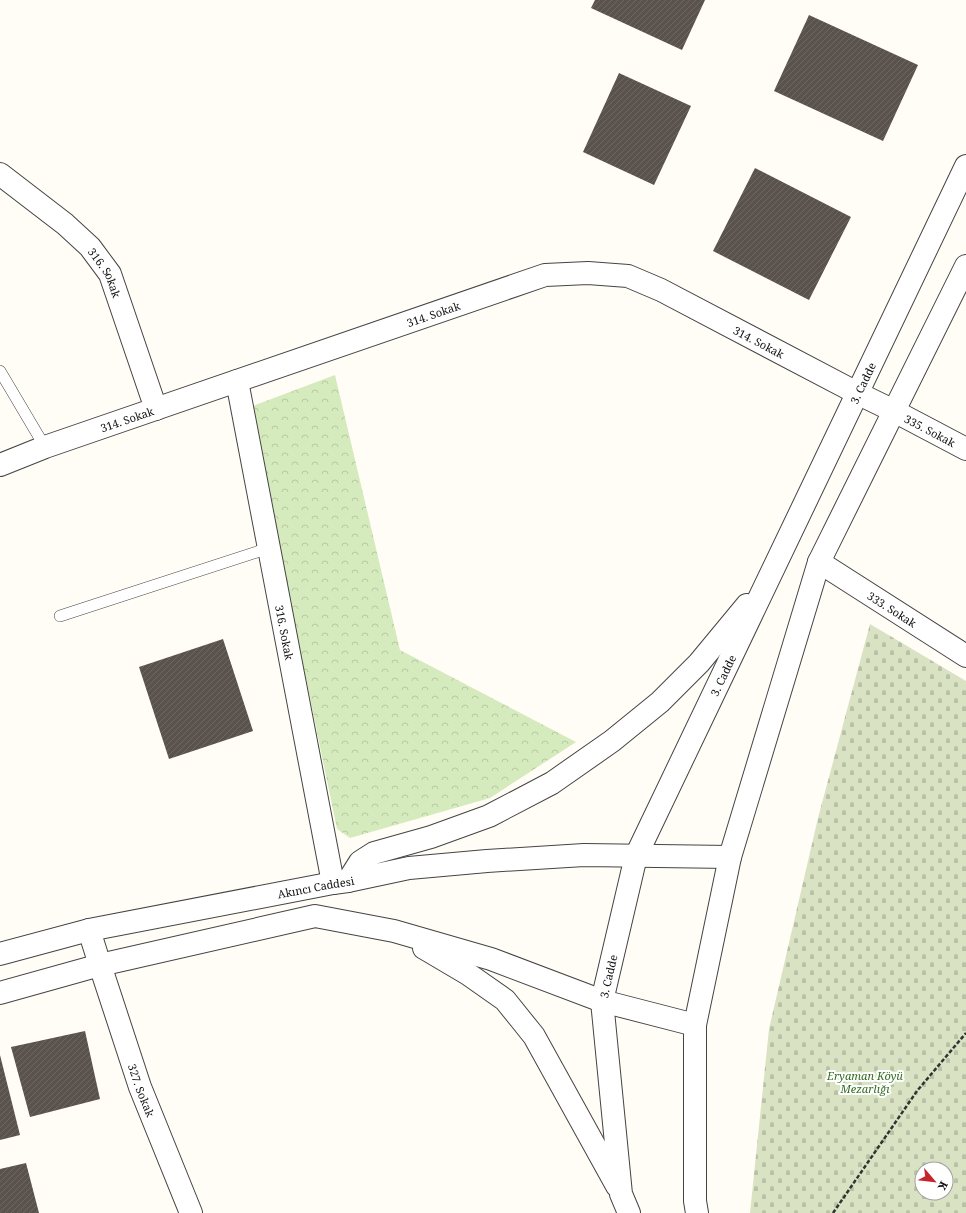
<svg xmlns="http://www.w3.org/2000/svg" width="966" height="1213" viewBox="0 0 966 1213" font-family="'Noto Serif',serif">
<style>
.cemetery{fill:url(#cemetery-stones);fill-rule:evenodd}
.park{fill:url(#park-crowns)}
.building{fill:url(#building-hatch)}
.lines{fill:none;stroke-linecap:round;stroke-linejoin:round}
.service-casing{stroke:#444;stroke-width:12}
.minor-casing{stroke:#444;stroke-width:24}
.tertiary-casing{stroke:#444;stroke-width:24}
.path{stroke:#333;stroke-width:2.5;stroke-dasharray:4 2;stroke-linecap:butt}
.service{stroke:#fff;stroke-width:11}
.minor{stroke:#fff;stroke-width:22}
.tertiary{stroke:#fff;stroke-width:22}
.labels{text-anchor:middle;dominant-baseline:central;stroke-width:4;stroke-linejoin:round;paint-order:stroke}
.street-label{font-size:11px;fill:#111;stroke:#fff}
.park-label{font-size:11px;font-style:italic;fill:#2f6b1f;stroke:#fff}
</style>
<defs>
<pattern id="cemetery-stones" width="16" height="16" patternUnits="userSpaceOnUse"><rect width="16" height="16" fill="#d9e3c4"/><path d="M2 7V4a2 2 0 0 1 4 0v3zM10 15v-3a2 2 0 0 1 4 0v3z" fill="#b9c2a7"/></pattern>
<pattern id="park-crowns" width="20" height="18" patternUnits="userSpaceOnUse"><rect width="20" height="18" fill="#d5ebbd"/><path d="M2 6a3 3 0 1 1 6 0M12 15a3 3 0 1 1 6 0" fill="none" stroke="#b6c8a1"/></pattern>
<pattern id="building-hatch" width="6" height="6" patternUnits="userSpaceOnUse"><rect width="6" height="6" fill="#5a524d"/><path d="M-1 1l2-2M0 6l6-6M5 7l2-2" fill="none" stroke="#6d6662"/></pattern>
</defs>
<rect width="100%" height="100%" fill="#fffdf5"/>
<path class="cemetery" d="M 870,624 L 966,681 L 966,1213 L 750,1213 L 769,1029 L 818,818 ZM 922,1169 L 946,1169 L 946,1193 L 922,1193 Z"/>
<path class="park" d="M 335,375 L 400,650 L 576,742 L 490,798 L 350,838 L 337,829 L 250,407 Z"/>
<path class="building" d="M 595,0 L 705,0 L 682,50 L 591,8 Z
M 809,15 L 918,65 L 883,141 L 774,91 Z
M 619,73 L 691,106 L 654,185 L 583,152 Z
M 755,168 L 851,217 L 809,300 L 713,251 Z
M 223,639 L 253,731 L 169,759 L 139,667 Z
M 85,1031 L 100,1099 L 30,1117 L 11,1047 Z
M 0,1055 L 20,1135 L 0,1140 Z
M 26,1163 L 39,1213 L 0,1213 L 0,1169 Z"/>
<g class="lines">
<defs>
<path id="service" d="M 0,371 L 45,447
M 60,616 L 269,548"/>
<g id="minor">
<path id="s1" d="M 0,174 L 65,224 L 90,247 L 110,274 L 156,409"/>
<path id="s2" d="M 237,381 L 333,883"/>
<path id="s3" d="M 894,411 L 966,449"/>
<path id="s4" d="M 0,465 L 45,447 L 545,275 L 588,273 L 628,276 L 661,290 L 857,393"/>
<path id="s5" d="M 819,562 L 966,656"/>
<path id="s6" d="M 100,965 L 140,1087 L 191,1213"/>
</g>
<g id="tertiary">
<path d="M 857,393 L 894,411"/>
<path d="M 348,881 L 360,862 L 374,853 L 431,837 L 489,816 L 552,783 L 612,741 L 660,702 L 699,663 L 747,605"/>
<path d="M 89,930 L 100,965"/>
<path d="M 424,948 L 468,974 L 505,1000 L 534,1036 L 617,1186"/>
<path id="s7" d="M 0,954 L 89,930 L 333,883 L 348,881 L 409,868 L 487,861 L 584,855 L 730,857"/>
<path d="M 0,993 L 100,965 L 315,916 L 394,931 L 491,959 L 602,1001 L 695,1025"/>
<path id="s8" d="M 629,1213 L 621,1194 L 602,1001 L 636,856 L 966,166"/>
<path d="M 697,1213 L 695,1201 L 695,1025 L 730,857 L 819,562 L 966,266"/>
</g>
</defs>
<use href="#service" class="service-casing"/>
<use href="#minor" class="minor-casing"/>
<use href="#tertiary" class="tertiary-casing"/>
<path class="path" d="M 833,1213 L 917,1091 L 966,1033"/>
<use href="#service" class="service"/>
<use href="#minor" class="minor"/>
<use href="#tertiary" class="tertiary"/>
</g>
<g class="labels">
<g class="street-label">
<text stroke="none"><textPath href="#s1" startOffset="146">316. Sokak</textPath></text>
<text stroke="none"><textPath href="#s4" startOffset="459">314. Sokak</textPath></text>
<text stroke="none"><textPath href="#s4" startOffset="807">314. Sokak</textPath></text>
<text stroke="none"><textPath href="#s8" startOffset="888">3. Cadde</textPath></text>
<text stroke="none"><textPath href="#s4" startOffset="135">314. Sokak</textPath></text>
<text stroke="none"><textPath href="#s3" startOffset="41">335. Sokak</textPath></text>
<text stroke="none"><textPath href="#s5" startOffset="87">333. Sokak</textPath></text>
<text stroke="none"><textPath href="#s2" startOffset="256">316. Sokak</textPath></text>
<text stroke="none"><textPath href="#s8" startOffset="564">3. Cadde</textPath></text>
<text stroke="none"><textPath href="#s7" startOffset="323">Akıncı Caddesi</textPath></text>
<text stroke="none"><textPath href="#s8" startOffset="240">3. Cadde</textPath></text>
<text stroke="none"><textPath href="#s6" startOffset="132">327. Sokak</textPath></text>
</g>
<g class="park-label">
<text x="865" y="1075">Eryaman Köyü<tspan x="865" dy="13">Mezarlığı</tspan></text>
</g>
</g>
<g transform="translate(934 1181) rotate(118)"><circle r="19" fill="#ffffff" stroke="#a0a0a0"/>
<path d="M0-3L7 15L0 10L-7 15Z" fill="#c4262e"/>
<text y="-6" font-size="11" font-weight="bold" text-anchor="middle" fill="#111111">K</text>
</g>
</svg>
